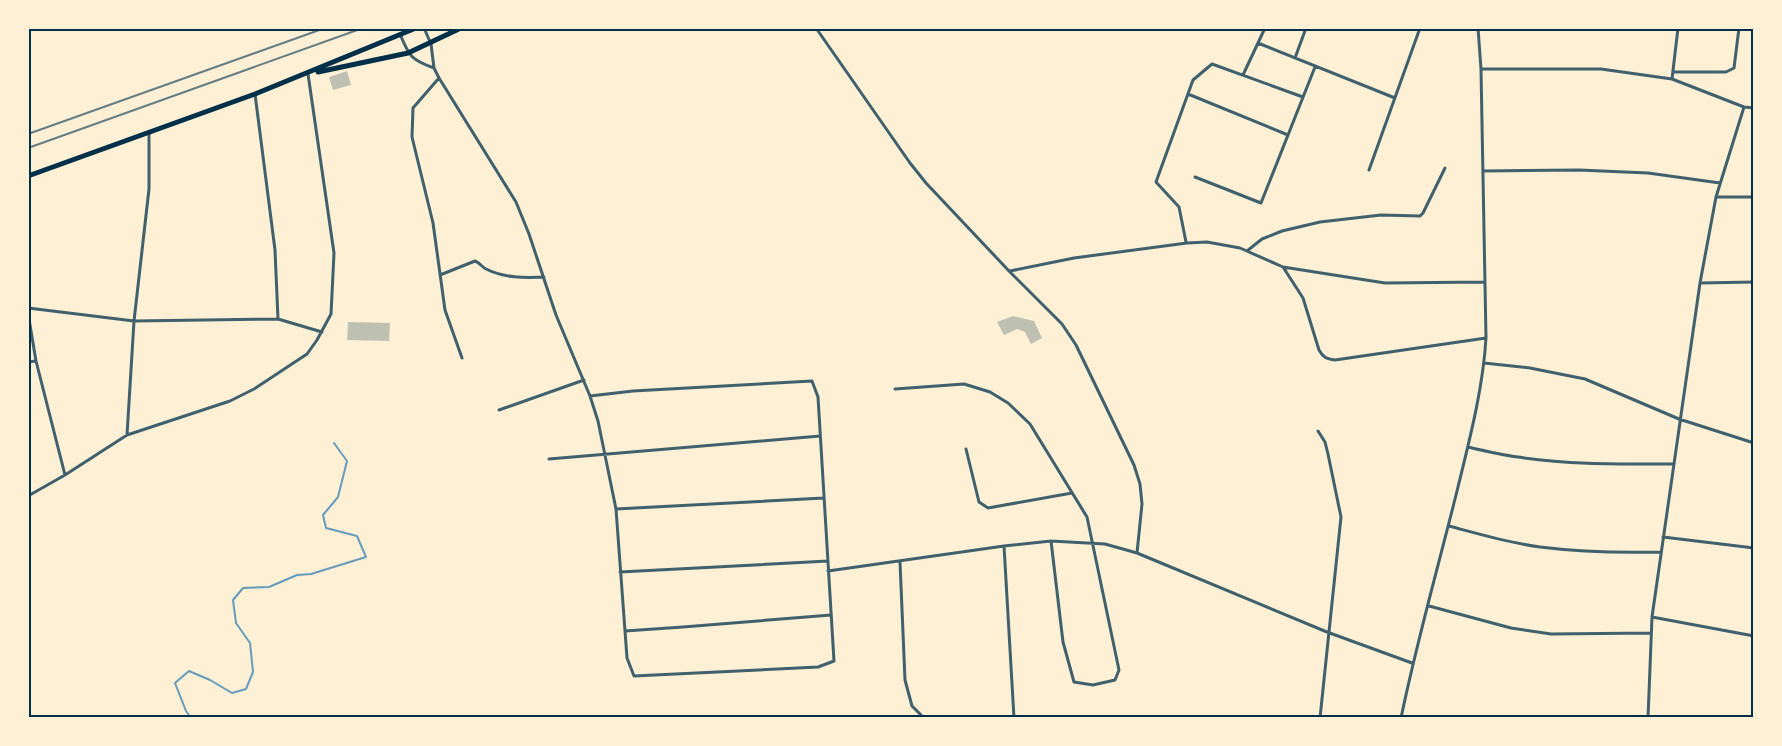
<svg xmlns="http://www.w3.org/2000/svg" width="1782" height="746" viewBox="0 0 1782 746" font-family="Bitter,serif">
<style>
.lines{fill:none;stroke-linecap:round;stroke-linejoin:round}
.stream{stroke:#669bbc;stroke-width:2}
.building{fill:#bec0b2}
.minor{stroke:#3f606c;stroke-width:3}
.primary{stroke:#003049;stroke-width:5}
.rail{stroke:#657d81;stroke-width:2}
.neatline{fill:none;stroke:#003049;stroke-width:2}
</style>
<rect width="100%" height="100%" fill="#fdf0d5"/>
<g class="lines">
<path class="stream" d="M 191,718 L 186,711 L 175,683 L 189,671 L 210,680 L 232,693 L 246,689 L 253,672 L 250,643 L 236,623 L 233,600 L 243,588 L 269,587 L 297,575 L 311,574 L 366,557 L 357,536 L 326,528 L 323,515 L 338,497 L 347,461 L 334,443"/>
</g>
<path class="building" d="M 347,71 L 351,85 L 333,90 L 329,77 Z
M 1013,316 L 1034,321 L 1042,338 L 1031,344 L 1025,332 L 1017,329 L 1004,335 L 997,322 Z
M 348,322 L 390,323 L 389,341 L 347,340 Z"/>
<g class="lines">
<path class="minor" d="M 424,28 L 431,44 L 434,68 L 439,78 L 516,202 L 529,234 L 556,315 L 590,396 L 598,421 L 616,509 L 627,658 L 634,676 L 818,667 L 834,661 L 818,397 L 812,381 L 633,391 L 590,396
M 816,28 L 910,163 L 926,183 L 1009,271 L 1062,324 L 1076,345 L 1134,465 L 1140,484 L 1142,504 L 1137,553
M 400,34 C 409,56 411,60 434,68
M 1258,43 L 1395,98
M 1295,58 L 1306,28
M 1481,69 L 1601,69 L 1672,79 L 1744,107 L 1754,108
M 1673,72 L 1726,72 L 1734,68 L 1739,28
M 1243,75 L 1265,28
M 439,78 L 413,108 L 412,137 L 433,223 L 445,310 L 462,358
M 1672,79 L 1678,28
M 255,94 L 275,250 L 278,319
M 1188,94 L 1288,135
M 1369,170 L 1420,28
M 1483,171 L 1579,170 L 1648,173 L 1720,183
M 1195,177 L 1261,203 L 1315,67
M 1716,197 L 1754,197
M 1186,242 L 1179,207 L 1156,182 L 1193,80 L 1212,64 L 1303,97
M 1247,251 L 1262,239 L 1282,231 L 1320,222 L 1381,215 L 1420,216 L 1423,213 L 1445,168
M 1283,267 L 1385,283 L 1484,282
M 1010,271 L 1074,258 L 1187,243 L 1207,242 L 1240,248 L 1283,267 L 1303,298 L 1319,350 C 1323,357 1326,359 1335,360 L 1486,338
M 440,275 L 475,261 C 480,263 482,267 486,269 C 504,278 525,278 544,277
M 1700,283 L 1754,282
M 28,308 L 134,321 L 278,319 L 322,332
M 28,313 L 36,361 L 65,475
M 28,362 L 36,361
M 1484,363 L 1530,368 L 1585,379 L 1679,419 L 1754,443
M 895,389 L 964,384 L 990,392 L 1008,403 L 1030,424 L 1087,517 L 1119,670 L 1115,680 L 1093,685 L 1074,682 L 1063,642 L 1051,541
M 499,410 L 584,380
M 1318,431 L 1325,442 L 1328,454 L 1341,517 L 1320,718
M 127,435 L 134,321 L 149,189 L 149,132
M 1468,447 C 1485,451 1502,455 1518,457 C 1569,465 1622,464 1673,464
M 966,449 L 979,502 L 988,508 L 1072,493
M 549,459 L 820,436
M 28,496 L 65,475 L 127,435 L 230,401 L 254,389 L 307,354 L 317,340 L 331,314 L 334,253 L 308,74
M 616,509 L 824,498
M 1449,526 C 1479,534 1509,543 1540,547 C 1580,552 1620,553 1661,552
M 1663,537 L 1754,548
M 1004,546 L 1014,718
M 900,562 L 905,680 L 912,706 L 924,718
M 828,571 L 1004,546 L 1051,541 L 1105,544 L 1137,553 L 1327,632 L 1412,663
M 620,572 L 828,561
M 1429,606 L 1511,628 L 1551,634 L 1651,633
M 1652,617 L 1754,636
M 625,631 L 683,627 L 831,615
M 1401,718 C 1417,640 1439,564 1458,487 C 1470,438 1483,388 1486,338 L 1481,69 L 1478,28
M 1648,718 L 1652,617 L 1700,283 L 1716,197 L 1744,107"/>
<path class="primary" d="M 318,72 L 408,53 L 461,28
M 28,176 L 255,94 L 416,28"/>
<path class="rail" d="M 28,134 L 325,28
M 28,148 L 363,28"/>
</g>
<rect width="1782" height="746" fill="none" stroke="#fdf0d5" stroke-width="60"/>
<rect x="30" y="30" width="1722" height="686" class="neatline"/>
</svg>
